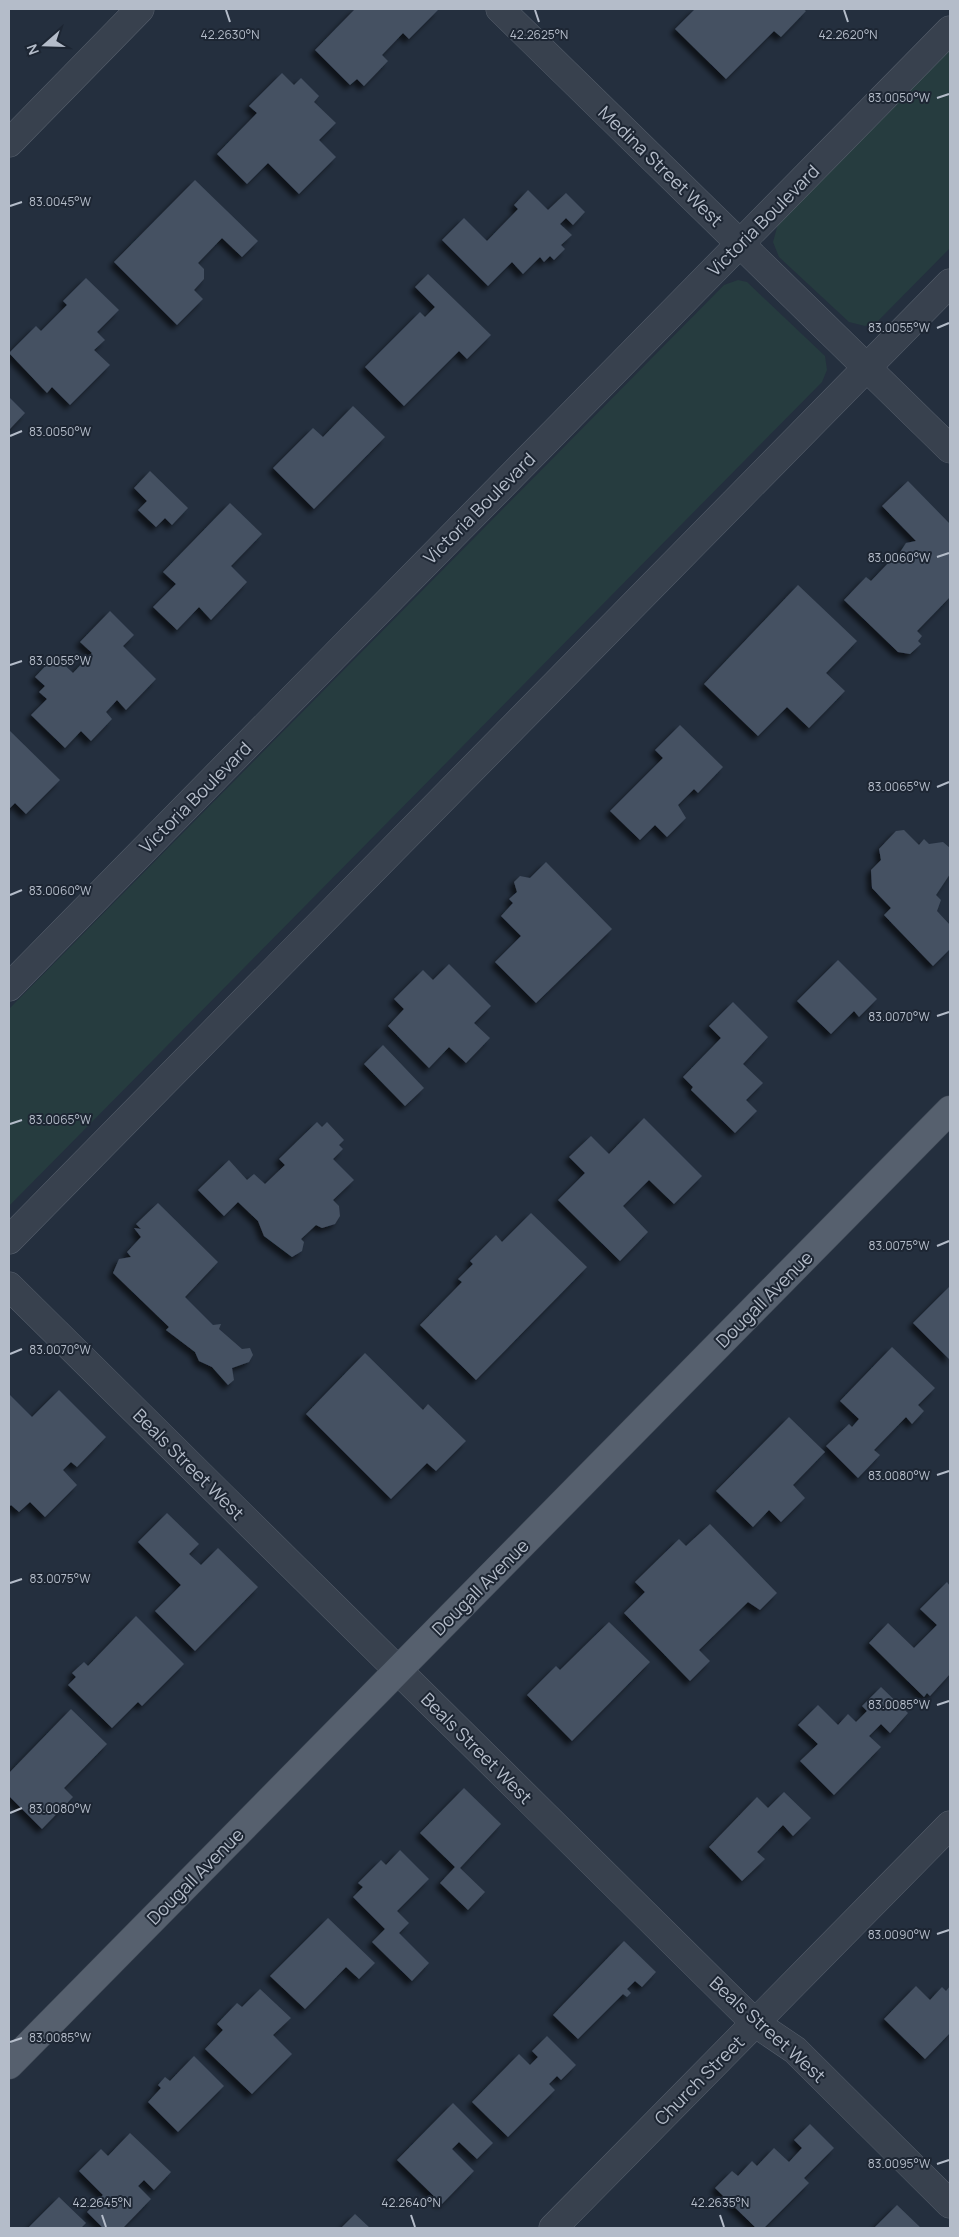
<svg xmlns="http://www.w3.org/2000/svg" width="959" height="2237" viewBox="0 0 959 2237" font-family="Manrope,sans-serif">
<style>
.green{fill:#263c3f}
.building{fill:#455162;filter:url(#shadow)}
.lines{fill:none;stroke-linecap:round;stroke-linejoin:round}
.minor-casing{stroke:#565f6c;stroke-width:29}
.primary-casing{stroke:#414a57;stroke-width:29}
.minor{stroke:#38414e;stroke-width:28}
.primary{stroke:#56606e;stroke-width:28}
.ticks{fill:none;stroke:#b4bcc9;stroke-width:2}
.labels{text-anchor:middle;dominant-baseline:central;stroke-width:4;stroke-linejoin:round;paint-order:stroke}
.street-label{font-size:18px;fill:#b4bcc9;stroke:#1d2633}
.ticks-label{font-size:12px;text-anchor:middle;fill:#b4bcc9;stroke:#1d2633;stroke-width:4;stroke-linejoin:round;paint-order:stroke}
</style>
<defs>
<filter id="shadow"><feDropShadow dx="-4.5" dy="4.5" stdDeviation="2.5" flood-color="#0009"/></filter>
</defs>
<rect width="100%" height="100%" fill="#242f3e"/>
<path class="green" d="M 950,50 L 950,248 L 877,322 L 865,326 L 849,322 L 779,257 L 773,242 L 778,224 Z
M 738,280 L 747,282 L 825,356 L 827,370 L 822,382 L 9,1206 L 9,1009 L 724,285 Z"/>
<path class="building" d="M 355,9 L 439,9 L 409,39 L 403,33 L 382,55 L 388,61 L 364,86 L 357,79 L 350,85 L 315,50 Z
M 695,9 L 803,9 L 806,11 L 781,37 L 774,31 L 726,79 L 675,29 Z
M 282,73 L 294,85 L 301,78 L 319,96 L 314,102 L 336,123 L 319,140 L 336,157 L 299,194 L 268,163 L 247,184 L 217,154 L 257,113 L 249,106 Z
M 195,180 L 258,241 L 242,257 L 222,238 L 198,263 L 204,269 L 204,279 L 194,290 L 203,299 L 177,325 L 114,262 Z
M 528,190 L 548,210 L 566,193 L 585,212 L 573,225 L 566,218 L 560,224 L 572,235 L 561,245 L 565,249 L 554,260 L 550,256 L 544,262 L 540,257 L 523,274 L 512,262 L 488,286 L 442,240 L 464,218 L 487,241 L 518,209 L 514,205 Z
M 428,274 L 491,335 L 467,359 L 459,351 L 404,406 L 365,367 L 420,312 L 425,317 L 435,307 L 415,287 Z
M 86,278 L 119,310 L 97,332 L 105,340 L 94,350 L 110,365 L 70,405 L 52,387 L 47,393 L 9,353 L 36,326 L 41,331 L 67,305 L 63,301 Z
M 9,397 L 25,413 L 9,430 Z
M 353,406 L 385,437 L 314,509 L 273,468 L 313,428 L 323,437 Z
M 150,471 L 188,508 L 172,525 L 165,518 L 156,527 L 138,510 L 147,501 L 134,488 Z
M 908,481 L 950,524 L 950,597 L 917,631 L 922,636 L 918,641 L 921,644 L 910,654 L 898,652 L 844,600 L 866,577 L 871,581 L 893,558 L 895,560 L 906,543 L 916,541 L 882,506 Z
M 230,503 L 262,534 L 231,566 L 247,582 L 211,620 L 199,607 L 177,630 L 153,607 L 176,584 L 163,572 Z
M 798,585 L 857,641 L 826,673 L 845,691 L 809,728 L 787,707 L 758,736 L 704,684 Z
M 110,611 L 134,635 L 123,646 L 156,679 L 126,710 L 117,700 L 106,712 L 112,719 L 91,741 L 81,731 L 65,748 L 31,715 L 47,699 L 39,692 L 45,686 L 35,677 L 55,656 L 73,673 L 92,653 L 80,642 Z
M 680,725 L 723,767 L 698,793 L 694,789 L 678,805 L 686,818 L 667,837 L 655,825 L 640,840 L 610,811 L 663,758 L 655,750 Z
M 9,730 L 60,780 L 26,814 L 15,803 L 9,809 Z
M 904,830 L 919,845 L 924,839 L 929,844 L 943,842 L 950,848 L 950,874 L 936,895 L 941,900 L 937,911 L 950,925 L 950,949 L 933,966 L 884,915 L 891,908 L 872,888 L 871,870 L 881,860 L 879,849 L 896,831 Z
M 546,862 L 612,929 L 536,1003 L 495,962 L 521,936 L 501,916 L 513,903 L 509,899 L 517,892 L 514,882 L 520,876 L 530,878 Z
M 838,960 L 877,999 L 859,1017 L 854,1011 L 831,1034 L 797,1001 Z
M 449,964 L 491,1006 L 474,1023 L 490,1038 L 466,1063 L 449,1047 L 429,1068 L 388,1026 L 404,1009 L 394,999 L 423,970 L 433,980 Z
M 733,1002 L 768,1037 L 743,1064 L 763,1083 L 746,1100 L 757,1111 L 735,1133 L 691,1090 L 693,1087 L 683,1077 L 721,1038 L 709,1026 Z
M 383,1045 L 424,1088 L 405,1106 L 364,1064 Z
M 644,1118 L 702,1176 L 674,1204 L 649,1180 L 623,1206 L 648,1232 L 620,1261 L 558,1200 L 585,1173 L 569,1157 L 591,1136 L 609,1154 Z
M 317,1122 L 322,1127 L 327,1122 L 344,1140 L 339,1145 L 343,1149 L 333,1159 L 354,1180 L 333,1200 L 339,1206 L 340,1216 L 335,1224 L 322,1228 L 316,1225 L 301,1239 L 304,1242 L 302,1251 L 292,1257 L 264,1236 L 258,1221 L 238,1202 L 224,1216 L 198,1190 L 229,1160 L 247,1180 L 254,1174 L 265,1184 L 285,1165 L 279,1159 Z
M 158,1203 L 218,1262 L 185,1297 L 213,1325 L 221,1324 L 219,1329 L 242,1349 L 250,1348 L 253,1355 L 249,1362 L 232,1368 L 234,1380 L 228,1385 L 212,1367 L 199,1361 L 195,1352 L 166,1330 L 169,1327 L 113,1273 L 119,1259 L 131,1257 L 127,1252 L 141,1237 L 134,1228 L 141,1229 L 136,1224 Z
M 531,1213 L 587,1267 L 476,1380 L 420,1325 L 462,1282 L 458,1279 L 473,1264 L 470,1261 L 496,1235 L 502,1242 Z
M 950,1286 L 950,1360 L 913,1323 Z
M 892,1347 L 935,1388 L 918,1405 L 924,1411 L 912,1424 L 906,1417 L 874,1450 L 880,1455 L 858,1478 L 826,1446 L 849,1424 L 852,1427 L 859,1419 L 840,1401 Z
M 365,1353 L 423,1410 L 428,1404 L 466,1441 L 436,1471 L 427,1463 L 391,1499 L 306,1414 Z
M 59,1390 L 106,1437 L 77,1467 L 71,1462 L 63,1470 L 77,1485 L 45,1517 L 30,1502 L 19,1512 L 11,1505 L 9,1507 L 9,1394 L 32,1417 Z
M 789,1417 L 825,1452 L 793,1485 L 805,1498 L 781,1522 L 769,1510 L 753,1527 L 716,1491 Z
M 167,1513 L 199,1544 L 189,1554 L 201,1565 L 218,1548 L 258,1587 L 195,1651 L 155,1611 L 181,1585 L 138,1542 Z
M 710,1524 L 777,1593 L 760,1610 L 748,1602 L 699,1650 L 710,1661 L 690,1681 L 624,1613 L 645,1592 L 635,1582 L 679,1539 L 686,1546 Z
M 947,1582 L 950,1586 L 950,1674 L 930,1696 L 927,1693 L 924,1697 L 869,1643 L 888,1623 L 914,1648 L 937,1625 L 920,1609 Z
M 136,1616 L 184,1664 L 142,1706 L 138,1702 L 112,1728 L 68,1685 L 76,1677 L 72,1673 L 84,1662 L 88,1666 Z
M 609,1622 L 650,1662 L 572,1741 L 527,1695 L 556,1666 L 560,1670 Z
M 881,1687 L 908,1713 L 890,1733 L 881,1724 L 869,1736 L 881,1747 L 834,1795 L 800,1761 L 818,1744 L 798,1725 L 818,1705 L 838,1725 L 848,1714 L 856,1722 L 867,1711 L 862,1706 Z
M 71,1709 L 107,1744 L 64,1788 L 73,1797 L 42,1829 L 9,1796 L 9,1773 Z
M 464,1788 L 501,1824 L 460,1868 L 485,1892 L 468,1910 L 440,1883 L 455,1867 L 420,1833 Z
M 784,1792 L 811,1818 L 793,1836 L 783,1825 L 757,1852 L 765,1859 L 742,1881 L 709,1847 L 757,1797 L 768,1808 Z
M 400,1850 L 429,1879 L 397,1911 L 409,1923 L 399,1933 L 429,1963 L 412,1981 L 372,1942 L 385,1929 L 353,1897 L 363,1887 L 358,1883 L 381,1860 L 386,1865 Z
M 328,1918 L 375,1963 L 359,1979 L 346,1967 L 305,2009 L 270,1976 Z
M 624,1941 L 656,1972 L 642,1987 L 635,1981 L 627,1989 L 631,1993 L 627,1997 L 623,1994 L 578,2039 L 553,2015 Z
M 916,1986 L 930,2000 L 942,1987 L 946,1991 L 950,1986 L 950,2033 L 925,2059 L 884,2019 Z
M 260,1989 L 291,2018 L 273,2035 L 292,2054 L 252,2094 L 205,2049 L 223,2030 L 217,2024 L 237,2003 L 242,2007 Z
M 547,2036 L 576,2065 L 561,2080 L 557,2076 L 549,2084 L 555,2090 L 508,2137 L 472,2102 L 519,2054 L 530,2065 L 538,2057 L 532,2051 Z
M 194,2056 L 224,2086 L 178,2132 L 148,2102 L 161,2088 L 158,2085 L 165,2077 L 170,2081 Z
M 453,2103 L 493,2143 L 477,2159 L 459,2142 L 452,2149 L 474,2171 L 442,2204 L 397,2160 Z
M 810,2124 L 834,2148 L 804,2178 L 809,2183 L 764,2228 L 756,2228 L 715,2188 L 732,2171 L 738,2176 L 752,2161 L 757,2166 L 774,2148 L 789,2162 L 802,2148 L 794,2140 Z
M 130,2133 L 171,2172 L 154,2190 L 144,2180 L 138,2186 L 151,2199 L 123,2228 L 103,2228 L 87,2212 L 103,2195 L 79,2171 L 101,2149 L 108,2156 Z
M 59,2197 L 86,2223 L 81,2228 L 28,2228 Z
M 897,2205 L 921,2228 L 874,2228 Z
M 355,2214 L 370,2228 L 341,2228 Z"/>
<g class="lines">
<defs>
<path id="minor" d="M 500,9 L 950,449
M 9,143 L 140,9
M 9,987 L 950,30
M 9,1240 L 950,283
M 9,1286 L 755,2023 L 795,2050 L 950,2204
M 553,2228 L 950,1825"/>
<path id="primary" d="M 9,2065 L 950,1110"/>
</defs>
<use href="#minor" class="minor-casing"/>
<use href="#primary" class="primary-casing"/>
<use href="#minor" class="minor"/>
<use href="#primary" class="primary"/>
</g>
<path class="ticks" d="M 226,10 L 230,22M 535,10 L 539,22M 844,10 L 848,22M 937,98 L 949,94M 10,206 L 22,202M 937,328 L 949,323M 10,436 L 22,431M 937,557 L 949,553M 10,665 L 22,661M 937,787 L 949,782M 10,895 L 22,890M 937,1016 L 949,1012M 10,1124 L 22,1120M 937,1246 L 949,1241M 10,1354 L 22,1349M 937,1475 L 949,1471M 10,1583 L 22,1579M 937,1705 L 949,1701M 10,1813 L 22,1808M 937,1934 L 949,1930M 10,2042 L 22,2038M 937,2164 L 949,2160M 102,2215 L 106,2227M 411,2215 L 415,2227M 720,2215 L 724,2227"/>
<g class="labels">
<g class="street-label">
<text transform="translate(661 166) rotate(44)">Medina Street West</text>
<text transform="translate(763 220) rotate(-45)">Victoria Boulevard</text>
<text transform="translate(479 508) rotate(-45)">Victoria Boulevard</text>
<text transform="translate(195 797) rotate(-45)">Victoria Boulevard</text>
<text transform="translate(764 1299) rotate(-45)">Dougall Avenue</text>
<text transform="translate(189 1464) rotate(45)">Beals Street West</text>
<text transform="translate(480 1587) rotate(-45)">Dougall Avenue</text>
<text transform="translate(477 1748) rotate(45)">Beals Street West</text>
<text transform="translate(195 1876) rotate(-45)">Dougall Avenue</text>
<text transform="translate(768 2029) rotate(42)">Beals Street West</text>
<text transform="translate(699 2080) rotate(-45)">Church Street</text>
</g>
</g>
<g class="ticks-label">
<text x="230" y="39">42.2630°N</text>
<text x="539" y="39">42.2625°N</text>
<text x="848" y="39">42.2620°N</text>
<text x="899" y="102">83.0050°W</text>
<text x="60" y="206">83.0045°W</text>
<text x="899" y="332">83.0055°W</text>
<text x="60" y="436">83.0050°W</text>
<text x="899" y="562">83.0060°W</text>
<text x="60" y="665">83.0055°W</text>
<text x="899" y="791">83.0065°W</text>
<text x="60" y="895">83.0060°W</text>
<text x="899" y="1021">83.0070°W</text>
<text x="60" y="1124">83.0065°W</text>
<text x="899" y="1250">83.0075°W</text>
<text x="60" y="1354">83.0070°W</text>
<text x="899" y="1480">83.0080°W</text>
<text x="60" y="1583">83.0075°W</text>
<text x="899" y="1709">83.0085°W</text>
<text x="60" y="1813">83.0080°W</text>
<text x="899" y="1939">83.0090°W</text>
<text x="60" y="2042">83.0085°W</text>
<text x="899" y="2168">83.0095°W</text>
<text x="102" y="2207">42.2645°N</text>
<text x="411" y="2207">42.2640°N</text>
<text x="720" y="2207">42.2635°N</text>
</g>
<rect width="959" height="2237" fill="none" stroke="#b4bcc9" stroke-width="20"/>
<g transform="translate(45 45) rotate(250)" stroke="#1d2633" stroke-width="4" paint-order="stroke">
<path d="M0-4L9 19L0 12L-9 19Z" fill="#b4bcc9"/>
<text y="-8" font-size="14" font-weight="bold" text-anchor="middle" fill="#b4bcc9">N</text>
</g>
</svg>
